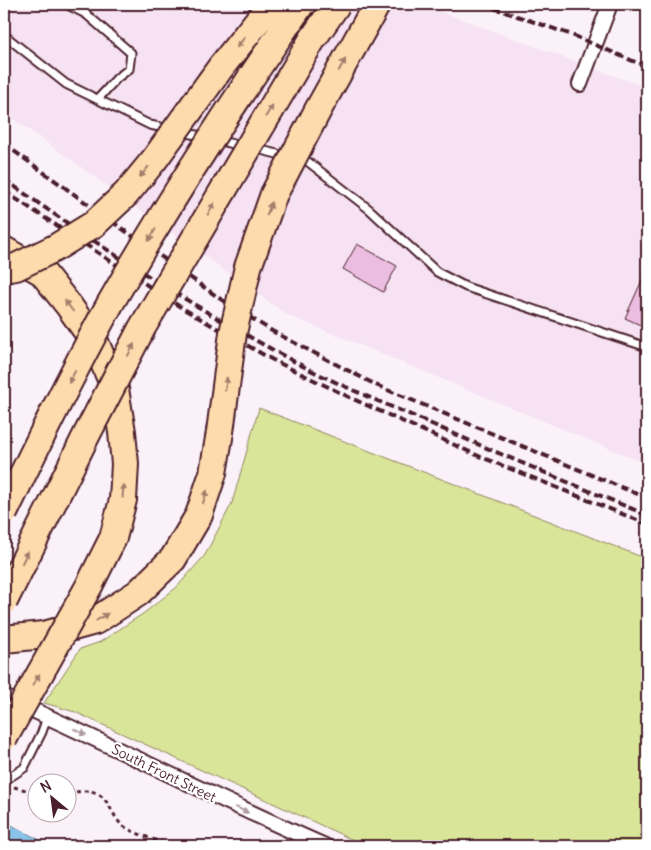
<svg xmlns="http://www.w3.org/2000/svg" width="651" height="850" viewBox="0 0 651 850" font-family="Delius,sans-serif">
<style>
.built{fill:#f6e2f2}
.green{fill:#d9e598;stroke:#928262}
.water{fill:#89c2e8;stroke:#70819c}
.building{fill:#ebbde0;stroke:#4a1f2b}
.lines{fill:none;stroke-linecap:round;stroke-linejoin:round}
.service-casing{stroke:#4a1f2b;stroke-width:11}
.minor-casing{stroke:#4a1f2b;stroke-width:18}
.motorway-casing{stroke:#4a1f2b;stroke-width:30}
.path{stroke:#4a1f2b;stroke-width:3;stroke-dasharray:4 4;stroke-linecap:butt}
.service{stroke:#fff;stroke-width:7}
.minor{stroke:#fff;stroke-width:14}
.motorway{stroke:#fedbac;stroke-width:26}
.rail{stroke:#4a1f2b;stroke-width:4;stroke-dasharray:8 4;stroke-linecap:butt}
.motorway-bridge-casing{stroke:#4a1f2b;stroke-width:30;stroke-linecap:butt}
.motorway-bridge{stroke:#fedbac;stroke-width:26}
.oneway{fill:#a47d6c}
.oneway2{fill:#ae9aa0}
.labels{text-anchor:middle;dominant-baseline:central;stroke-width:4.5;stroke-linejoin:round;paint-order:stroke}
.street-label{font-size:14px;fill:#4a1f2b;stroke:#fff}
</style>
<rect width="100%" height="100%" fill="#fbf2f9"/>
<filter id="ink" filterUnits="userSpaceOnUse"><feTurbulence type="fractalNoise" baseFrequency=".02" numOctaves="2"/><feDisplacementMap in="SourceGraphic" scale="10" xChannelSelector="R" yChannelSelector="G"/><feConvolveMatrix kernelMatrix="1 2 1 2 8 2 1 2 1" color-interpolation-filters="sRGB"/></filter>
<g filter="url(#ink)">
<path class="built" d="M 4,4 L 420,4 L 647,88 L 647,464 L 287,315 L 4,112 Z"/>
<path class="green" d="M 259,408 L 647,559 L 647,846 L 366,846 L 75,712 L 44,703 L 80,649 L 100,642 L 144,613 L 177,587 L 205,555 L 232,503 Z"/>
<path class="water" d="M 4,821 L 51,846 L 4,846 Z"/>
<path class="building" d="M 357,244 L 397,266 L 383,292 L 343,269 Z
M 647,269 L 647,328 L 625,318 Z"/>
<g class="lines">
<defs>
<path id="service" d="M 66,4 L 86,14 L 131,53 L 129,69 L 117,78 L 98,99
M 4,35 L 66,84 L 150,125 L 169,129
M 182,132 L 206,137
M 216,140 L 242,146
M 253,148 L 289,157
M 299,159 L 307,161 L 369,209 L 437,272 L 466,287 L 647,347
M 4,781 L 24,768 L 42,732 L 47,717"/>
<path id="minor" d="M 580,84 L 610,4
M 4,697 C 112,745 217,799 325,846"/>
<path id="motorway" d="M 4,250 L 42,272 L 69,306 L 96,344 L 115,389 L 122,432 L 125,464 L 123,500 L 113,538
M 4,639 L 44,635 L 95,621 L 138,593 L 173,559 L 199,515 L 213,473 L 220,432"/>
</defs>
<use href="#service" class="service-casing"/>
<use href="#minor" class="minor-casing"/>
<use href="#motorway" class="motorway-casing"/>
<path class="path" d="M 14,787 L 38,793
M 68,794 C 87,789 100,788 111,809 C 115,816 118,823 125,827 C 138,835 159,841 173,846"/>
<use href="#service" class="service"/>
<use href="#minor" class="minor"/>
<use href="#motorway" class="motorway"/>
<path class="rail" d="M 482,4 L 572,35 L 647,67
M 4,144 L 219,298 L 272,331 L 378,386 L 647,498
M 4,179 C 94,243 187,303 284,356 C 327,380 373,399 418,418 C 494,452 570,483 647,515
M 4,191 L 182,308 L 271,359 L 351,398 L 481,457 L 647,524"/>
<defs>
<path id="motorway-bridge" d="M 4,269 L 16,267 L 55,248 L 94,224 L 126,194 L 154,160 L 221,67 L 271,4
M 220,432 L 233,333 L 248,267 L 274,194 L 319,108 L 377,4
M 4,513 C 38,443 72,372 110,304 C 169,201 234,101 301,4
M 4,601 L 87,434 L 142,328 L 312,40 L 337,4
M 4,738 L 89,586 L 113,538"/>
</defs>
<use href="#motorway-bridge" class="motorway-bridge-casing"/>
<use href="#motorway-bridge" class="motorway-bridge"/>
</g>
<defs><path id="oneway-solid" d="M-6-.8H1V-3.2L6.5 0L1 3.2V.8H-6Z" transform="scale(1.25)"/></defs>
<g class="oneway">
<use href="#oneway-solid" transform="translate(241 42) rotate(128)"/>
<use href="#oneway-solid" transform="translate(342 65) rotate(-61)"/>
<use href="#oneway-solid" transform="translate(269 111) rotate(-59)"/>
<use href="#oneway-solid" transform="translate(144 172) rotate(130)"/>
<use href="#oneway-solid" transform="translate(211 209) rotate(-60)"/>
<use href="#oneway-solid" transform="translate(269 209) rotate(-70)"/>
<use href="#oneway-solid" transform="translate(152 235) rotate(121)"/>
<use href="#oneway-solid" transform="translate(69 306) rotate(-127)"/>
<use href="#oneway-solid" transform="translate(131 350) rotate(-62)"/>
<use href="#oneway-solid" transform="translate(72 377) rotate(118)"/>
<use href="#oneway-solid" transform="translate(226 384) rotate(-82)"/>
<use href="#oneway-solid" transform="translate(123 491) rotate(-87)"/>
<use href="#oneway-solid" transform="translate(205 497) rotate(-72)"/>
<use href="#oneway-solid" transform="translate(25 557) rotate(-64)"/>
<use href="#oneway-solid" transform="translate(102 617) rotate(-32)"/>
<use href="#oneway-solid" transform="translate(36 680) rotate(-60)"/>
</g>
<g class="oneway2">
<use href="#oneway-solid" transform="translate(80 732) rotate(26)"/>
<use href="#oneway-solid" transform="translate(242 810) rotate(24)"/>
</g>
</g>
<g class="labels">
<g class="street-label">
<text transform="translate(164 773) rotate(26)">South Front Street</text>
</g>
</g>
<rect width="651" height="850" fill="none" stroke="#fff" stroke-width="20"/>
<rect x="10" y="10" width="631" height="830" fill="none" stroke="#4a1f2b" stroke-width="2" filter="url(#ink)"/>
<g transform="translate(52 798) rotate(331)"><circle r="24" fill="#ffffff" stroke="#b7a5aa"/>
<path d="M0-4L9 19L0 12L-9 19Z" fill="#4a1f2b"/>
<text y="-8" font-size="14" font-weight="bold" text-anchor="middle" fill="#4a1f2b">N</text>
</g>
</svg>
